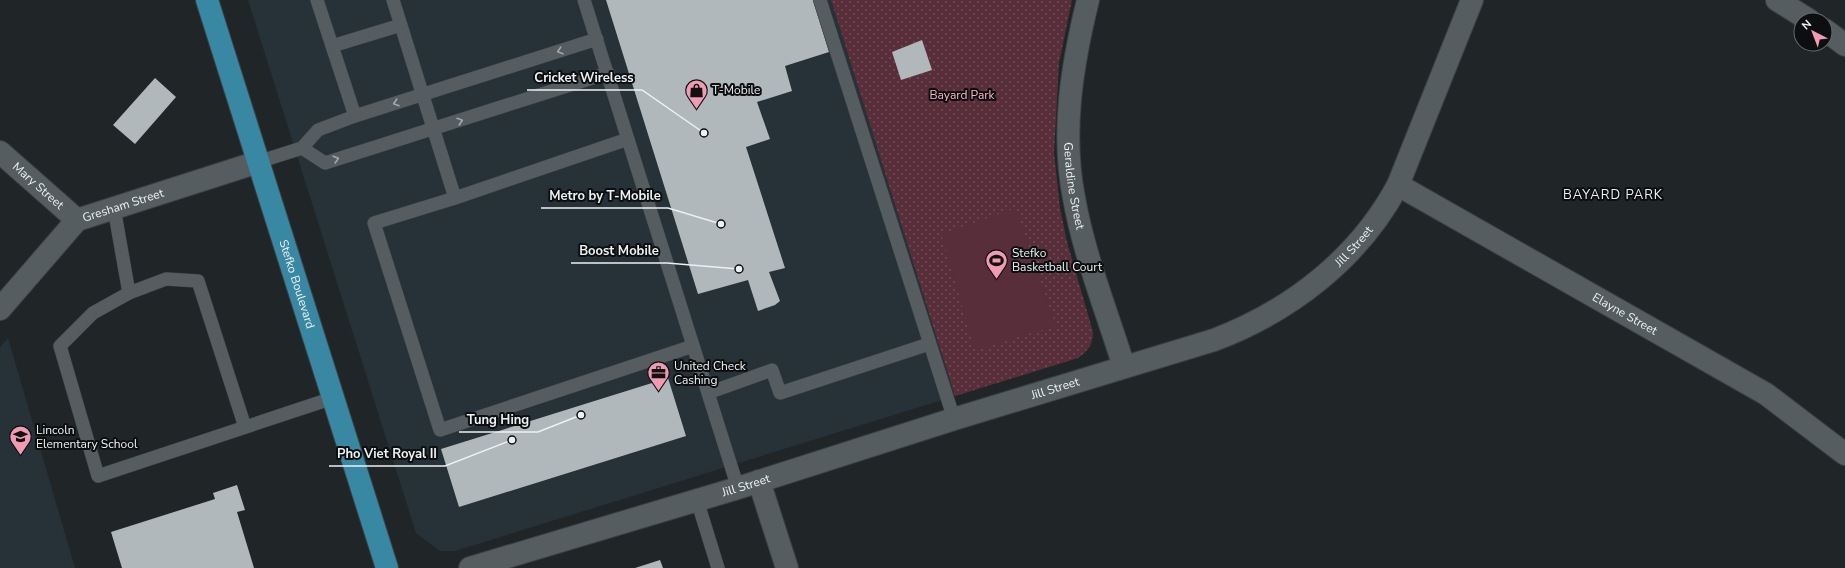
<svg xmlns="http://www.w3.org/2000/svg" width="1845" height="568" viewBox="0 0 1845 568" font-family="'Nunito Sans',sans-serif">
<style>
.built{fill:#263238}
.green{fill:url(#green-dots)}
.pitch{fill:#592e3b}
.building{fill:#b0b8bb}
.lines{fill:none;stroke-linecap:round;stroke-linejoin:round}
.service-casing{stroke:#3b4143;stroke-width:14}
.minor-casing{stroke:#3b4143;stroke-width:24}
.primary-casing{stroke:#3b4143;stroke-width:24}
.service{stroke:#565d60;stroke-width:13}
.minor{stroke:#565d60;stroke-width:22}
.primary{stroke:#3888a3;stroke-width:22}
.oneway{stroke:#a2a7aa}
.labels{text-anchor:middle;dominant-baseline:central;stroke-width:4;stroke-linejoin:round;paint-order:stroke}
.poi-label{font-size:12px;fill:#edf1f3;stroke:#0c0e0f;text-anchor:start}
.park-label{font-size:12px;fill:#fbb4c8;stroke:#0c0e0f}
.street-label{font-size:12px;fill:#edf1f3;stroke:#0c0e0f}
.neighbourhood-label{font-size:13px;letter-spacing:1px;fill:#edf1f3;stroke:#0c0e0f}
.leader{fill:none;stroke:#edf1f3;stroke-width:1.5}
.callout-dot{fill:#edf1f3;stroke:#0c0e0f;stroke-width:1.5}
.callout-label{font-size:13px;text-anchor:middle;font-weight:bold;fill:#edf1f3;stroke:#0c0e0f;stroke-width:4;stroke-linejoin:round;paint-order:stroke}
</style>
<defs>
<pattern id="green-dots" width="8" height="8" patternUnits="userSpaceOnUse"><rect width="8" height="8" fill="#592e3b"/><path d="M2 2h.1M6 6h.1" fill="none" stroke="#714d58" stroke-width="1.8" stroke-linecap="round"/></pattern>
</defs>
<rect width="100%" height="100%" fill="#202628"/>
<path class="built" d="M 248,0 L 831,0 L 955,396 L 455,551 L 440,551 L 416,533 Z
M 8,338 L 75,568 L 0,568 L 0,347 Z"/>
<path class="green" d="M 831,0 L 1072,0 L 1059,63 L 1054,153 L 1060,208 L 1067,242 L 1093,332 C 1093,344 1088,351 1078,358 L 955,396 Z"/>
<path class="pitch" d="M 1016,208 L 1056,326 L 975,350 L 941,234 Z"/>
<path class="building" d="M 606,0 L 813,0 L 829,52 L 785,66 L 792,91 L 757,102 L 770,139 L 746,147 L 785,268 L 769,272 L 780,301 L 775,305 L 758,311 L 748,280 L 698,294 Z
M 922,40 L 932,70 L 901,80 L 892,52 Z
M 155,78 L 176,97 L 135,144 L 113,125 Z
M 668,378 L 686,436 L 459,507 L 441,449 Z
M 237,485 L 245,510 L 237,512 L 254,568 L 122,568 L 111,532 L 215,499 L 213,493 Z
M 660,560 L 663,568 L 635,568 Z"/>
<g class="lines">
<defs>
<path id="service" d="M 317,0 L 355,116
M 393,0 L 455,198
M 584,0 L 738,488
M 820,0 L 954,419
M 332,46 L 401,25
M 628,139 L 455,198 L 374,223 L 440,430 L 693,346
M 302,148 L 325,163 L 608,73
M 258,162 L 302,148 L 318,130 L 355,116 L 597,39
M 114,208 L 129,293
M 708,393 L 772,370 L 780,393 L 929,344
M 245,427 L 198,281 L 166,279 L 129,293 L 93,313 L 60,346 L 98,476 L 333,398
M 697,500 L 718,568"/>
<g id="minor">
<path id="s1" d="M 1088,0 C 1072,65 1061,132 1074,198 C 1084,255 1107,312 1124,367"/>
<path d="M 1777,0 L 1809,20"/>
<path d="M 1825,30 L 1845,45"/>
<path id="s2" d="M 0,152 L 77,220"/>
<path id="s3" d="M 1398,185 L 1766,394 L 1845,454"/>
<path id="s4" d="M 0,309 L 77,220 L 258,162"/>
<path d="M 759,481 L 787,568"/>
<path id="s5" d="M 470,568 L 738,488 L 954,419 L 1214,340 C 1291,311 1359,258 1398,185 L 1472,0"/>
</g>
<g id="primary">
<path id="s6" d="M 207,0 L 387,568"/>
</g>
</defs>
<use href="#service" class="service-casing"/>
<use href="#minor" class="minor-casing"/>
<use href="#primary" class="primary-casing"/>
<use href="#service" class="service"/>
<use href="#minor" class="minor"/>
<use href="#primary" class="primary"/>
</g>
<defs><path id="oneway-chevron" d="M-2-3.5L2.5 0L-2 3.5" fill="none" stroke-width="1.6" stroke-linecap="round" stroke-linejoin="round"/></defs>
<g class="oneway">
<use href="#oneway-chevron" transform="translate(560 51) rotate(162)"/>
<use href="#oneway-chevron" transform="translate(396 103) rotate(162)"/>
<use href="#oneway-chevron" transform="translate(460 121) rotate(-18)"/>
<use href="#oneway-chevron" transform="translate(336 159) rotate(-17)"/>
</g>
<defs>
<symbol id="shop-pin" viewBox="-11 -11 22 30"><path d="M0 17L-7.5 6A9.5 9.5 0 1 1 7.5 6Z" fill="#f19ab3" stroke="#0c0e0f"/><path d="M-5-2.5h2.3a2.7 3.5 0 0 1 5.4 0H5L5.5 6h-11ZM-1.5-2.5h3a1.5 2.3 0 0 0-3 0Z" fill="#111"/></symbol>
<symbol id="stadium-pin" viewBox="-11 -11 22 30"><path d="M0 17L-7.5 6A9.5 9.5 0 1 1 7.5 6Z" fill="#f19ab3" stroke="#0c0e0f"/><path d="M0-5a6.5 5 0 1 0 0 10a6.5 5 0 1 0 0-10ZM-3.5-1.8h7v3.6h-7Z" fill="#111"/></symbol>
<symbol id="office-pin" viewBox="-11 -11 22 30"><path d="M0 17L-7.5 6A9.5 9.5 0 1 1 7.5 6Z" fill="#f19ab3" stroke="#0c0e0f"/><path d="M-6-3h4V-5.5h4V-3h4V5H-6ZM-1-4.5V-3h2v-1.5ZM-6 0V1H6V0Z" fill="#111"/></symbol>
<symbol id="school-pin" viewBox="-11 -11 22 30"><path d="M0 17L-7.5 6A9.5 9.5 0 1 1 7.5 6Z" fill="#f19ab3" stroke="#0c0e0f"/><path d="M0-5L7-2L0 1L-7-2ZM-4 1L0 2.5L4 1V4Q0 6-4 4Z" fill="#111"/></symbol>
</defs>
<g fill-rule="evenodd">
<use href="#shop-pin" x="684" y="78" width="25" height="34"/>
<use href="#stadium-pin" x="984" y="248" width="25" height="34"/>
<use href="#office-pin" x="646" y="360" width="25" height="34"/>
<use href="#school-pin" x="8" y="424" width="25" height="34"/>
</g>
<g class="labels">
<g class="poi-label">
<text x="712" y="90">T-Mobile</text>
<text x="1012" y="253">Stefko<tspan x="1012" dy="14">Basketball Court</tspan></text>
<text x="674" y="366">United Check<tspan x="674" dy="14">Cashing</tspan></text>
<text x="36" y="430">Lincoln<tspan x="36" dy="14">Elementary School</tspan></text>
</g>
<g class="park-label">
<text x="962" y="95">Bayard Park</text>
</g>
<g class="street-label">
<text stroke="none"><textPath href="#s2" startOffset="51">Mary Street</textPath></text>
<text stroke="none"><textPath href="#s1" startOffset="188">Geraldine Street</textPath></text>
<text stroke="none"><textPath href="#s4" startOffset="166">Gresham Street</textPath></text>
<text stroke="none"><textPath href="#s5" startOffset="948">Jill Street</textPath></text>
<text stroke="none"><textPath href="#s6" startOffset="298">Stefko Boulevard</textPath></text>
<text stroke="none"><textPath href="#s3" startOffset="261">Elayne Street</textPath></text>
<text stroke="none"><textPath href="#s5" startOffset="612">Jill Street</textPath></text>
<text stroke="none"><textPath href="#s5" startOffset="288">Jill Street</textPath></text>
</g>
<g class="neighbourhood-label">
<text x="1613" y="195">BAYARD PARK</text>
</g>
</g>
<path class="leader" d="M704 133L642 90H527M721 224L668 208H541M739 269L667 263H571M581 415L538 432H459M512 440L445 466H329"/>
<g class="callout-dot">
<circle cx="704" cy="133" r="4"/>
<circle cx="721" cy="224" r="4"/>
<circle cx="739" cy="269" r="4"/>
<circle cx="581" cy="415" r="4"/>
<circle cx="512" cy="440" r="4"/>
</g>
<g class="callout-label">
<text x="584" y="82">Cricket Wireless</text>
<text x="605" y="200">Metro by T-Mobile</text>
<text x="619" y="255">Boost Mobile</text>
<text x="498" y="424">Tung Hing</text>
<text x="387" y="458">Pho Viet Royal II</text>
</g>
<g transform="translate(1813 32) rotate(318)"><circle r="19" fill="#0c0e0f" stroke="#66696a"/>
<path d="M0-3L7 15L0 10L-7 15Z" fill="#f19ab3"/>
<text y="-6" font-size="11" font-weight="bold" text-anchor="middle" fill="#edf1f3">N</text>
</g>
</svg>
